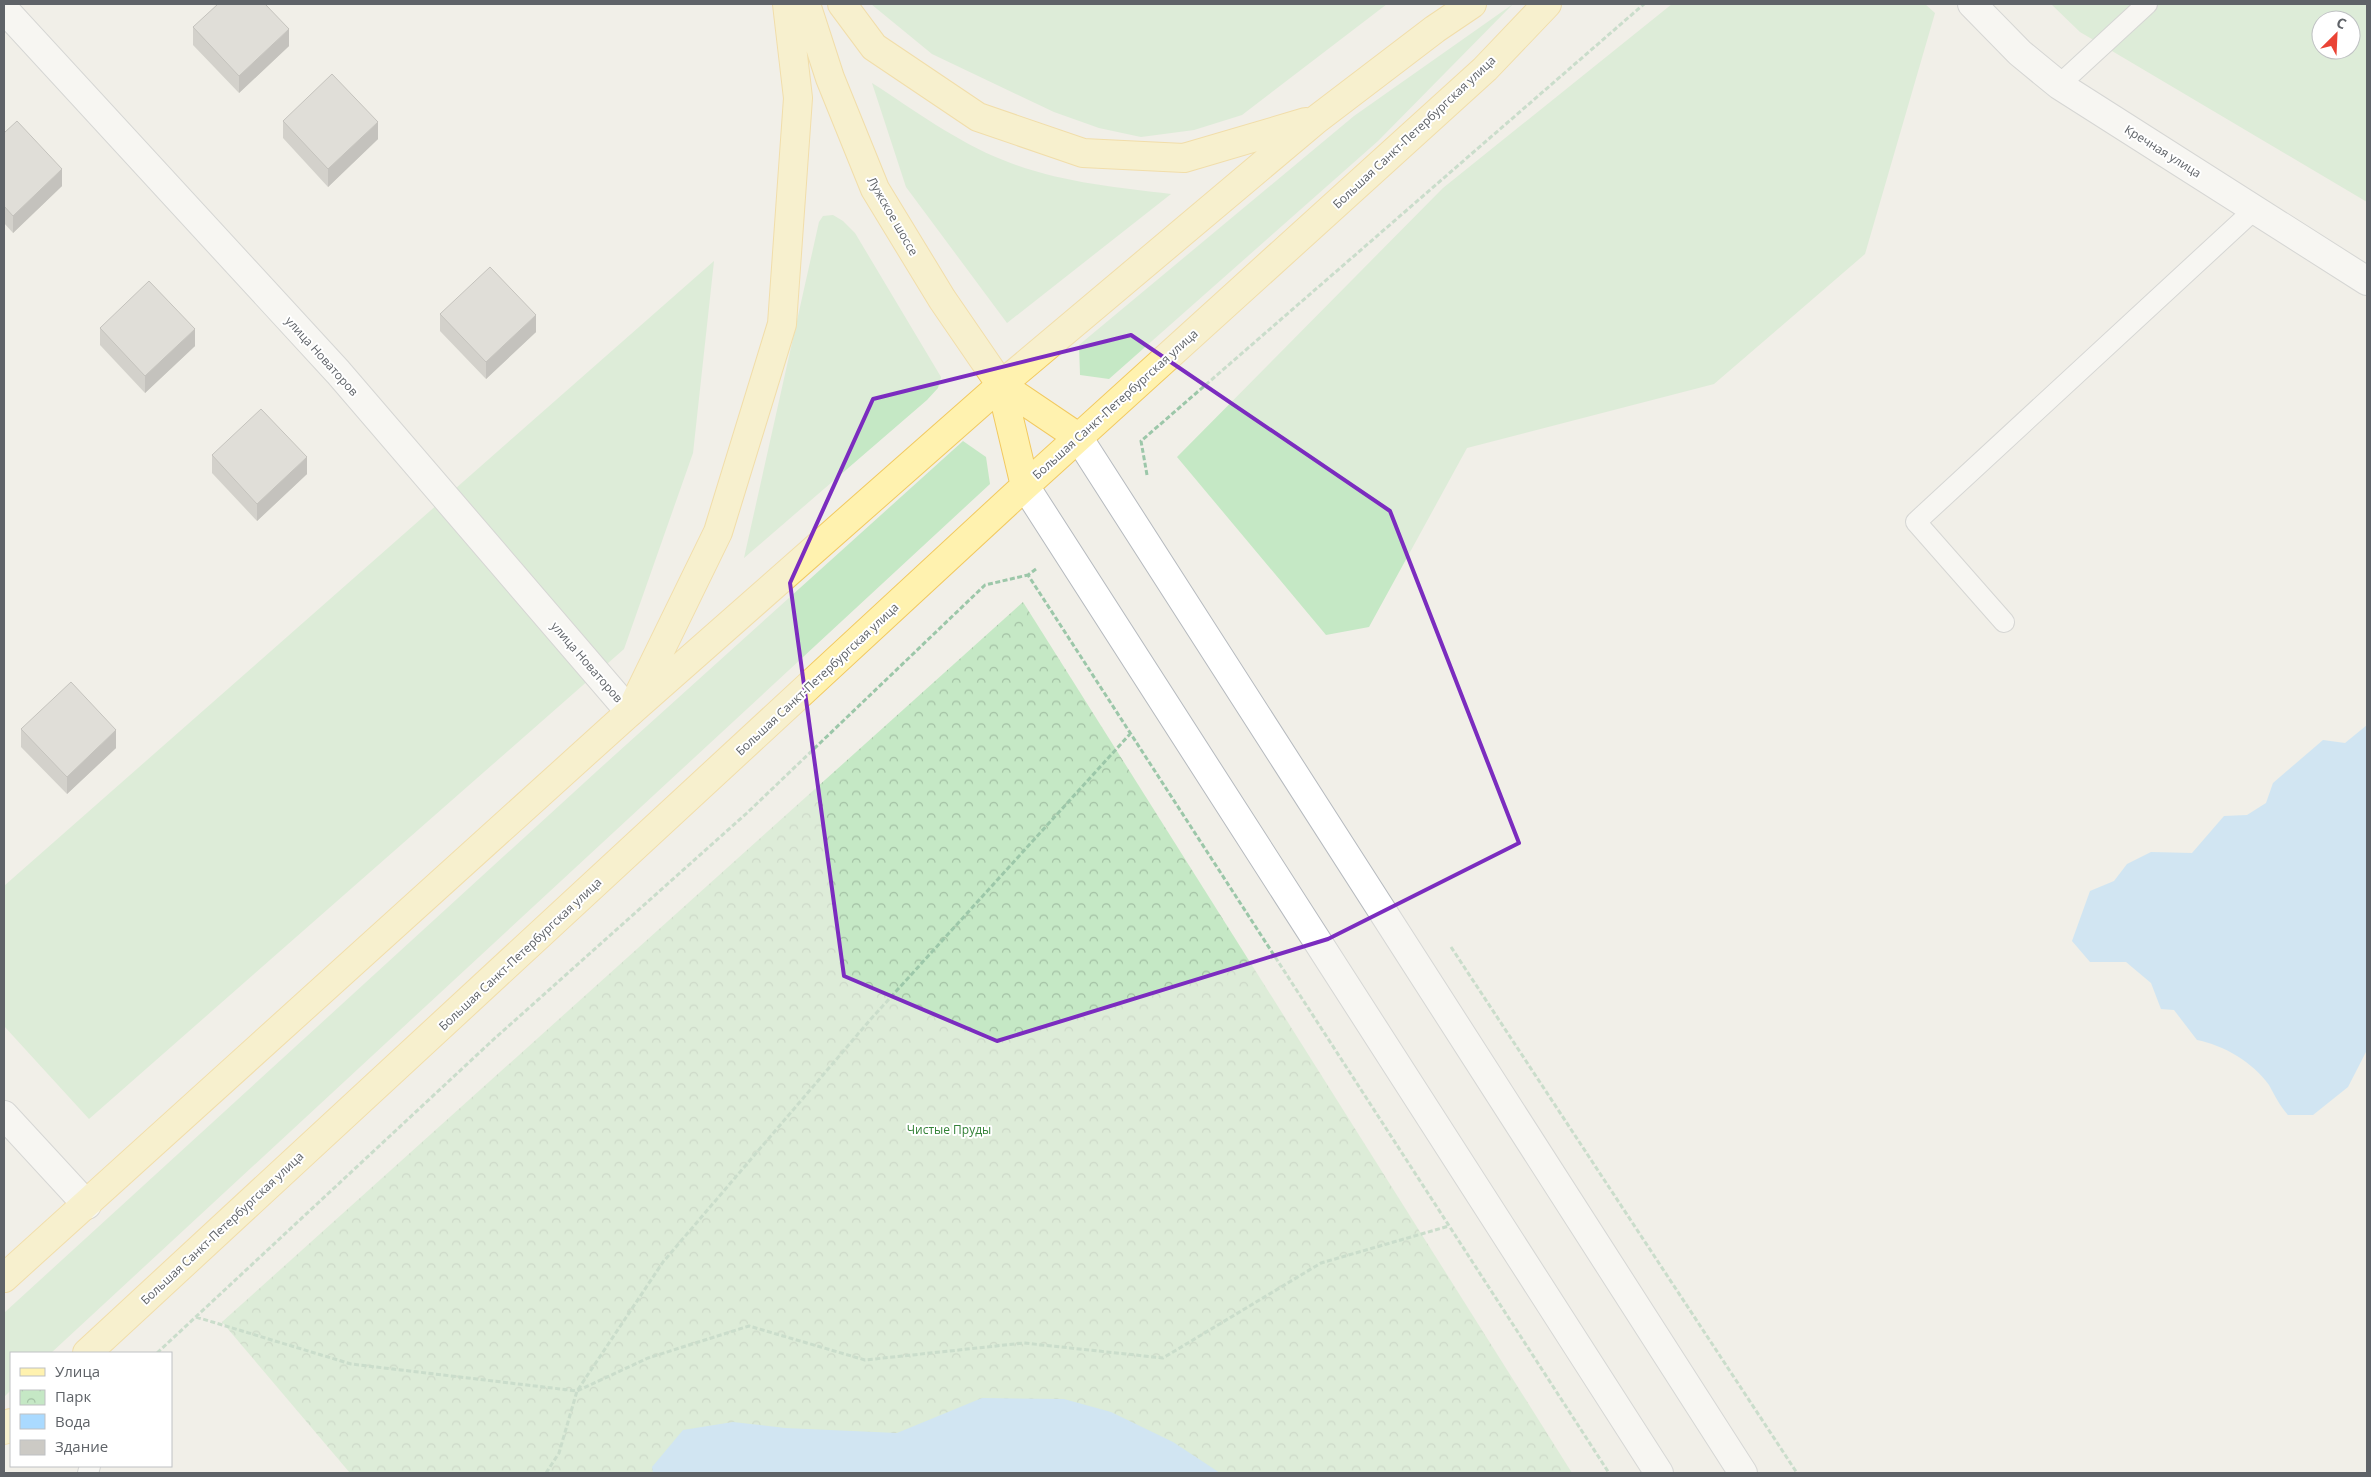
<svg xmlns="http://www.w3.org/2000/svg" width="2371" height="1477" viewBox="0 0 2371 1477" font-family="'Open Sans',sans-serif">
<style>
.green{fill:#c5e8c5;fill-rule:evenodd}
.park{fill:url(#park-crowns)}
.water{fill:#aadaff}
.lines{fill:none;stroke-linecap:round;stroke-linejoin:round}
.service-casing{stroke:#b5b8bc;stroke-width:22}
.minor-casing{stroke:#b5b8bc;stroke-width:30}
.secondary-casing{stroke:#b6babf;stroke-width:30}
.primary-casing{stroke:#f2c960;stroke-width:30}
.path{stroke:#9cc7a9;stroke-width:3;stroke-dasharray:5 2.5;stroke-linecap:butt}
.service{stroke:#fff;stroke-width:20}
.minor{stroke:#fff;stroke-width:28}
.secondary{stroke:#fff;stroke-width:28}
.primary{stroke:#fff2af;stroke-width:28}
.wall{fill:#afaea9}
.shaded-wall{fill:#8f8d8a}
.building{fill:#cccac5;stroke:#8f8d8a}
.marked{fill:none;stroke:#7b2cbf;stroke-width:4;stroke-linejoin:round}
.labels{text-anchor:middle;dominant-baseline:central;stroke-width:4;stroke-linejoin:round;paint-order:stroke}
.street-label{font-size:12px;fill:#5f6368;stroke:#fff}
.park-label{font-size:12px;fill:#348238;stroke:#fff}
</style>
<defs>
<pattern id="park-crowns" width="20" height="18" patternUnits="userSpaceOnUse" patternTransform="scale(1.25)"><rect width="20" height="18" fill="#c5e8c5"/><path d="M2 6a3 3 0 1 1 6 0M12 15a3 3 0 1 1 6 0" fill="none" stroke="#a3c0a4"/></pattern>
</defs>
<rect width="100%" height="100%" fill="#f1efe8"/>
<path class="green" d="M 871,4 L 1387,4 L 1242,115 L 1194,130 L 1141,137 L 1099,128 L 1054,112 L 932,54 Z
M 1513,4 L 1378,141 L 1109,379 L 1080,375 L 1079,345 L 1354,116 Z
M 1672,4 L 1925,4 L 1935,13 L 1865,254 L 1714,384 L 1467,448 L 1369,627 L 1326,635 L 1177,457 L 1443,188 Z
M 2051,4 L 2367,4 L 2367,202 L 2080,32 ZM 2321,20 L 2351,20 L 2351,50 L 2321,50 Z
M 872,83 C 914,110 957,142 1003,160 C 1057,182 1114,187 1171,194 L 1007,323 L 906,187 Z
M 833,215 L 843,221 L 855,233 L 941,377 L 938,388 L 927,400 L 744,558 L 819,222 L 823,216 Z
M 714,261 L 693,453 L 624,649 L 89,1119 L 4,1026 L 4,886 Z
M 963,441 L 986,457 L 990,484 L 51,1353 L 11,1353 L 11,1390 L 4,1397 L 4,1313 L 596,772 Z"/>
<path class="park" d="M 1023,602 L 1572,1473 L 350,1473 L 222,1322 Z"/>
<path class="water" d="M 2367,725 L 2367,1050 L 2348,1087 L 2313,1115 L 2288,1115 C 2280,1106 2275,1096 2269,1085 C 2253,1062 2223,1045 2197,1040 L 2174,1010 L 2161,1009 L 2151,983 L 2126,962 L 2090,962 L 2072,941 L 2090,891 L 2114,881 L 2127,864 L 2151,852 L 2192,853 L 2224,816 L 2247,815 L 2266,803 L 2273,783 L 2323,740 L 2345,743 Z
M 982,1398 L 1064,1399 L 1111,1412 L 1173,1442 L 1220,1473 L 653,1473 L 652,1467 L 683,1430 L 733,1422 L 785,1428 L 897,1433 Z"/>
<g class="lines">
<defs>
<path id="service" d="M 2059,85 L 2147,4
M 2004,622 L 1916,522 L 2255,209
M 88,1473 L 90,1466"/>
<path id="minor" d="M 1972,4 L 2020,53 L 2059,85 L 2367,281
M 4,9 L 338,372 L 630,712
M 4,1115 L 87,1205"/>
<path id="secondary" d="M 1078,437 L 1743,1473
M 1025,486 L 1659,1473"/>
<path id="primary" d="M 806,4 L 830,78 L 875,189 L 942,299 L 1001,385 L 1078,437
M 842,4 L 874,47 L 978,117 L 1083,153 L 1184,158 L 1306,122
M 1001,385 L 1025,486
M 636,700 L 718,532 L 782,324 L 798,98 L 787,4
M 4,1278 L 630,712 L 1001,385 L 1317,119 L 1435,29 L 1472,4
M 87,1353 L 1025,486 L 1485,69 L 1547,4
M 4,1430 L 11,1423"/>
</defs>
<use href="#service" class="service-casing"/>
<use href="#minor" class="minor-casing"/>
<use href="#secondary" class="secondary-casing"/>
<use href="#primary" class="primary-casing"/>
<path class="path" d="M 1147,475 L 1141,441 L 1644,4
M 1036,569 L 1028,575 L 1609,1473
M 1451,947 L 1797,1473
M 196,1317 L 351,1364 L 577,1391 L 648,1358 L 749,1326 L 865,1360 L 1024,1343 L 1163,1358 L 1321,1263 L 1449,1226
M 157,1353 L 494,1039 L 747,813 L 985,585 L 1028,575
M 546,1473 L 559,1453 L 577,1391 L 663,1262 L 870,1020 L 1130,734"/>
<use href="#service" class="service"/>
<use href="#minor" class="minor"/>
<use href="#secondary" class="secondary"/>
<use href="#primary" class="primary"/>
</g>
<path class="wall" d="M 193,27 L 289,46 L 239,93 L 193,45 Z
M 283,121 L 378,139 L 328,187 L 283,138 Z
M 4,133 L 62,186 L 13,233 L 4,223 Z
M 440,314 L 536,332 L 486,379 L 440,331 Z
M 100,328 L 195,346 L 145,393 L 100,345 Z
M 212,455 L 307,474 L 257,521 L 212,473 Z
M 21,729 L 116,748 L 67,794 L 21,747 Z"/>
<path class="shaded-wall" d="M 289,29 L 289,46 L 239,93 L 239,76 Z
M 378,122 L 378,139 L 328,187 L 328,169 Z
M 62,169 L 62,186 L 13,233 L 13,216 Z
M 536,315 L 536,332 L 486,379 L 486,362 Z
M 195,329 L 195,346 L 145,393 L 145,376 Z
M 307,457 L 307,474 L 257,521 L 257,504 Z
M 116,730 L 116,748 L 67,794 L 67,777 Z"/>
<path class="building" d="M 218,4 L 265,4 L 289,29 L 239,76 L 193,27 Z
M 332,74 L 378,122 L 328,169 L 283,121 Z
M 17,121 L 62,169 L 13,216 L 4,206 L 4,133 Z
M 490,267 L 536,315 L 486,362 L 440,314 Z
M 149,281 L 195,329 L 145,376 L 100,328 Z
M 261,409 L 307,457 L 257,504 L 212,455 Z
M 71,682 L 116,730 L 67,777 L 21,729 Z"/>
<path d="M0 0H2371V1477H0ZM 1131,335 L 1390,511 L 1519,843 L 1328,939 L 997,1041 L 844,976 L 790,583 L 873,399 Z" fill="#f1efe8" fill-opacity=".55" fill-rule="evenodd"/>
<path class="marked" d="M 1131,335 L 1390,511 L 1519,843 L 1328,939 L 997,1041 L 844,976 L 790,583 L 873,399 Z"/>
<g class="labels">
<g class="street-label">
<text transform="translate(1414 132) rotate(-43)">Большая Санкт-Петербургская улица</text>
<text transform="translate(2163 151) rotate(32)">Кречная улица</text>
<text transform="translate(893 216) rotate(60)">Лужское шоссе</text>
<text transform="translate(322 356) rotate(48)">улица Новаторов</text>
<text transform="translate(1115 404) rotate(-42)">Большая Санкт-Петербургская улица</text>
<text transform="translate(587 662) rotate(49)">улица Новаторов</text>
<text transform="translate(817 679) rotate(-43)">Большая Санкт-Петербургская улица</text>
<text transform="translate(520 954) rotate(-43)">Большая Санкт-Петербургская улица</text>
<text transform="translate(222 1228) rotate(-43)">Большая Санкт-Петербургская улица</text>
</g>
<g class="park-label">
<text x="949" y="1129">Чистые Пруды</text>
</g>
</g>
<rect width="2371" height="1477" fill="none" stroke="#5f6368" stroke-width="10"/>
<rect x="10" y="1352" width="162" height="115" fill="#ffffff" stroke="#bfc1c3"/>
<rect x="20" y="1368" width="25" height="8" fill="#fff2af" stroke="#bfc1c3"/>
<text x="55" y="1377" font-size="15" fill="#5f6368">Улица</text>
<rect x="20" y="1390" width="25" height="15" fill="url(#park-crowns)" stroke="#bfc1c3"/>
<text x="55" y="1402" font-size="15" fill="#5f6368">Парк</text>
<rect x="20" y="1414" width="25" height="15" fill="#aadaff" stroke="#bfc1c3"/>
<text x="55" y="1427" font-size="15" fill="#5f6368">Вода</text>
<rect x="20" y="1440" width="25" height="15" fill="#cccac5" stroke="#bfc1c3"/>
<text x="55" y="1452" font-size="15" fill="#5f6368">Здание</text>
<g transform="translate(2336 35) rotate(24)"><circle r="24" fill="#ffffff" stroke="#bfc1c3"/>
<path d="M0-4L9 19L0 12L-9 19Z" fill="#ea4335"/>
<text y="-8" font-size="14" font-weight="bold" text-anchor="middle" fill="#5f6368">С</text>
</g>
</svg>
